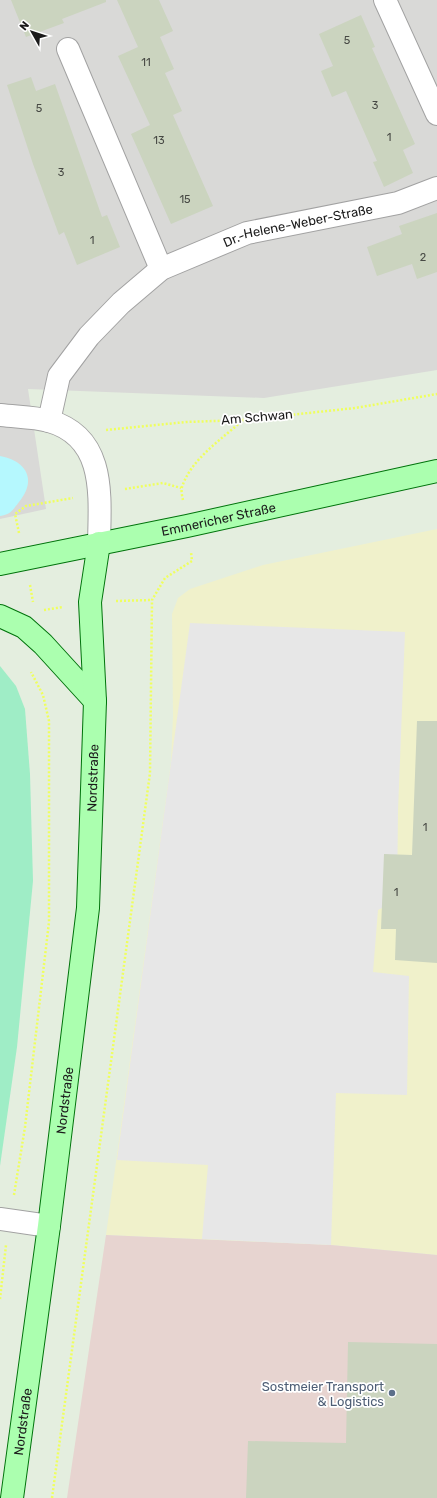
<svg xmlns="http://www.w3.org/2000/svg" width="437" height="1498" viewBox="0 0 437 1498" font-family="Rubik,sans-serif">
<style>
.residential{fill:#d9d9d7}
.commercial{fill:#f0f1cb}
.industrial{fill:#e7d4d0}
.grass{fill:#9fedc6}
.park{fill:#b5f8fe}
.parking{fill:#e7e7e7}
.building{fill:#cbd4bf}
.lines{fill:none;stroke-linecap:round;stroke-linejoin:round}
.street-casing{stroke:#a2a2a2;stroke-width:24}
.secondary-casing{stroke:#00730c;stroke-width:24}
.path{stroke:#efff5e;stroke-width:2.5;stroke-dasharray:2 2;stroke-linecap:butt}
.street{stroke:#fff;stroke-width:22}
.secondary{stroke:#abffaf;stroke-width:22}
.service-dot{fill:#5c6f8a;stroke:#fff;stroke-width:1.5}
.labels{text-anchor:middle;dominant-baseline:central;stroke-width:3.5;stroke-linejoin:round;paint-order:stroke}
.number-label{font-size:11px;fill:#474944}
.street-label{font-size:13px;fill:#1b1b1b;stroke:#fff}
.service-label{font-size:13px;fill:#4e5e75;stroke:#fff;text-anchor:end}
</style>
<rect width="100%" height="100%" fill="#e4eedf"/>
<path class="residential" d="M 0,0 L 437,0 L 437,370 L 264,398 L 28,389 L 46,509 L 0,519 Z"/>
<path class="commercial" d="M 437,529 L 437,1255 L 331,1245 L 106,1235 L 171,762 L 173,716 L 172,614 L 178,598 L 190,589 L 263,565 Z"/>
<path class="industrial" d="M 106,1235 L 331,1245 L 437,1255 L 437,1498 L 67,1498 Z"/>
<path class="grass" d="M 0,666 L 16,686 L 25,709 L 30,774 L 33,881 L 17,1047 L 0,1166 Z"/>
<path class="park" d="M 0,456 C 27,461 37,480 19,502 C 12,511 11,514 0,516 Z"/>
<path class="parking" d="M 190,623 L 405,632 L 398,811 L 397,900 L 378,910 L 373,972 L 409,976 L 407,1095 L 336,1093 L 331,1245 L 202,1239 L 208,1165 L 117,1160 Z"/>
<path class="building" d="M 11,0 L 106,0 L 106,2 L 62,19 L 64,23 L 26,37 Z
M 117,0 L 159,0 L 173,31 L 160,37 L 174,69 L 165,73 L 182,111 L 173,115 L 213,206 L 171,224 L 131,134 L 150,125 L 118,56 L 138,47 Z
M 361,15 L 375,47 L 372,48 L 415,144 L 403,150 L 413,173 L 384,187 L 373,162 L 377,161 L 346,91 L 332,97 L 321,71 L 333,66 L 319,34 Z
M 31,77 L 36,91 L 55,84 L 102,217 L 107,215 L 120,247 L 77,265 L 64,232 L 59,235 L 33,164 L 7,85 Z
M 437,213 L 437,272 L 417,279 L 412,264 L 377,276 L 367,247 L 402,234 L 399,226 Z
M 417,721 L 437,721 L 437,963 L 395,960 L 396,929 L 381,929 L 384,854 L 412,855 Z
M 348,1342 L 437,1344 L 437,1498 L 246,1498 L 248,1441 L 346,1443 Z"/>
<g class="lines">
<defs>
<g id="street">
<path d="M 385,0 L 437,114"/>
<path d="M 68,49 L 161,269"/>
<path d="M 0,415 C 16,417 34,417 49,421 C 106,437 100,495 99,543"/>
<path id="s1" d="M 49,421 L 59,376 L 89,336 L 121,303 L 161,269 L 247,233 L 398,203 L 437,188"/>
<path d="M 0,1219 L 49,1226"/>
</g>
<g id="secondary">
<path id="s2" d="M 0,564 L 187,526 L 437,471"/>
<path d="M 0,616 L 24,627 L 43,644 L 95,701"/>
<path id="s3" d="M 12,1498 L 49,1226 L 88,908 L 95,701 L 90,602 L 99,543"/>
</g>
</defs>
<use href="#street" class="street-casing"/>
<use href="#secondary" class="secondary-casing"/>
<path class="path" d="M 106,430 L 186,422 L 243,420 L 355,408 L 437,394
M 125,489 L 163,483 L 181,488
M 183,500 C 182,496 181,491 182,487 C 191,459 222,439 243,420
M 19,533 L 15,514 L 26,506 L 73,498
M 30,585 L 33,602
M 116,601 L 152,600
M 44,610 L 63,607
M 14,1195 L 25,1127 L 49,922 L 49,721 L 43,695 L 31,672
M 0,1299 L 6,1245
M 52,1498 L 150,773 L 152,600 L 165,578 L 192,561 L 191,552"/>
<use href="#street" class="street"/>
<use href="#secondary" class="secondary"/>
</g>
<circle class="service-dot" cx="392" cy="1393" r="4"/>
<g class="labels">
<g class="number-label">
<text x="347" y="40">5</text>
<text x="146" y="62">11</text>
<text x="375" y="105">3</text>
<text x="39" y="108">5</text>
<text x="389" y="137">1</text>
<text x="159" y="140">13</text>
<text x="61" y="172">3</text>
<text x="185" y="199">15</text>
<text x="92" y="240">1</text>
<text x="423" y="257">2</text>
<text x="425" y="827">1</text>
<text x="396" y="892">1</text>
</g>
<g class="street-label">
<text stroke="none"><textPath href="#s1" startOffset="339">Dr.-Helene-Weber-Straße</textPath></text>
<text transform="translate(257 417) rotate(-5)">Am Schwan</text>
<text stroke="none"><textPath href="#s2" startOffset="223">Emmericher Straße</textPath></text>
<text stroke="none"><textPath href="#s3" startOffset="725">Nordstraße</textPath></text>
<text stroke="none"><textPath href="#s3" startOffset="401">Nordstraße</textPath></text>
<text stroke="none"><textPath href="#s3" startOffset="77">Nordstraße</textPath></text>
</g>
<g class="service-label">
<text x="384" y="1386">Sostmeier Transport<tspan x="384" dy="15">&amp; Logistics</tspan></text>
</g>
</g>
<g transform="translate(32 32) rotate(309)" stroke="#ffffff" stroke-width="3" paint-order="stroke">
<path d="M0-3L7 15L0 10L-7 15Z" fill="#1b1b1b"/>
<text y="-6" font-size="11" font-weight="bold" text-anchor="middle" fill="#1b1b1b">N</text>
</g>
</svg>
